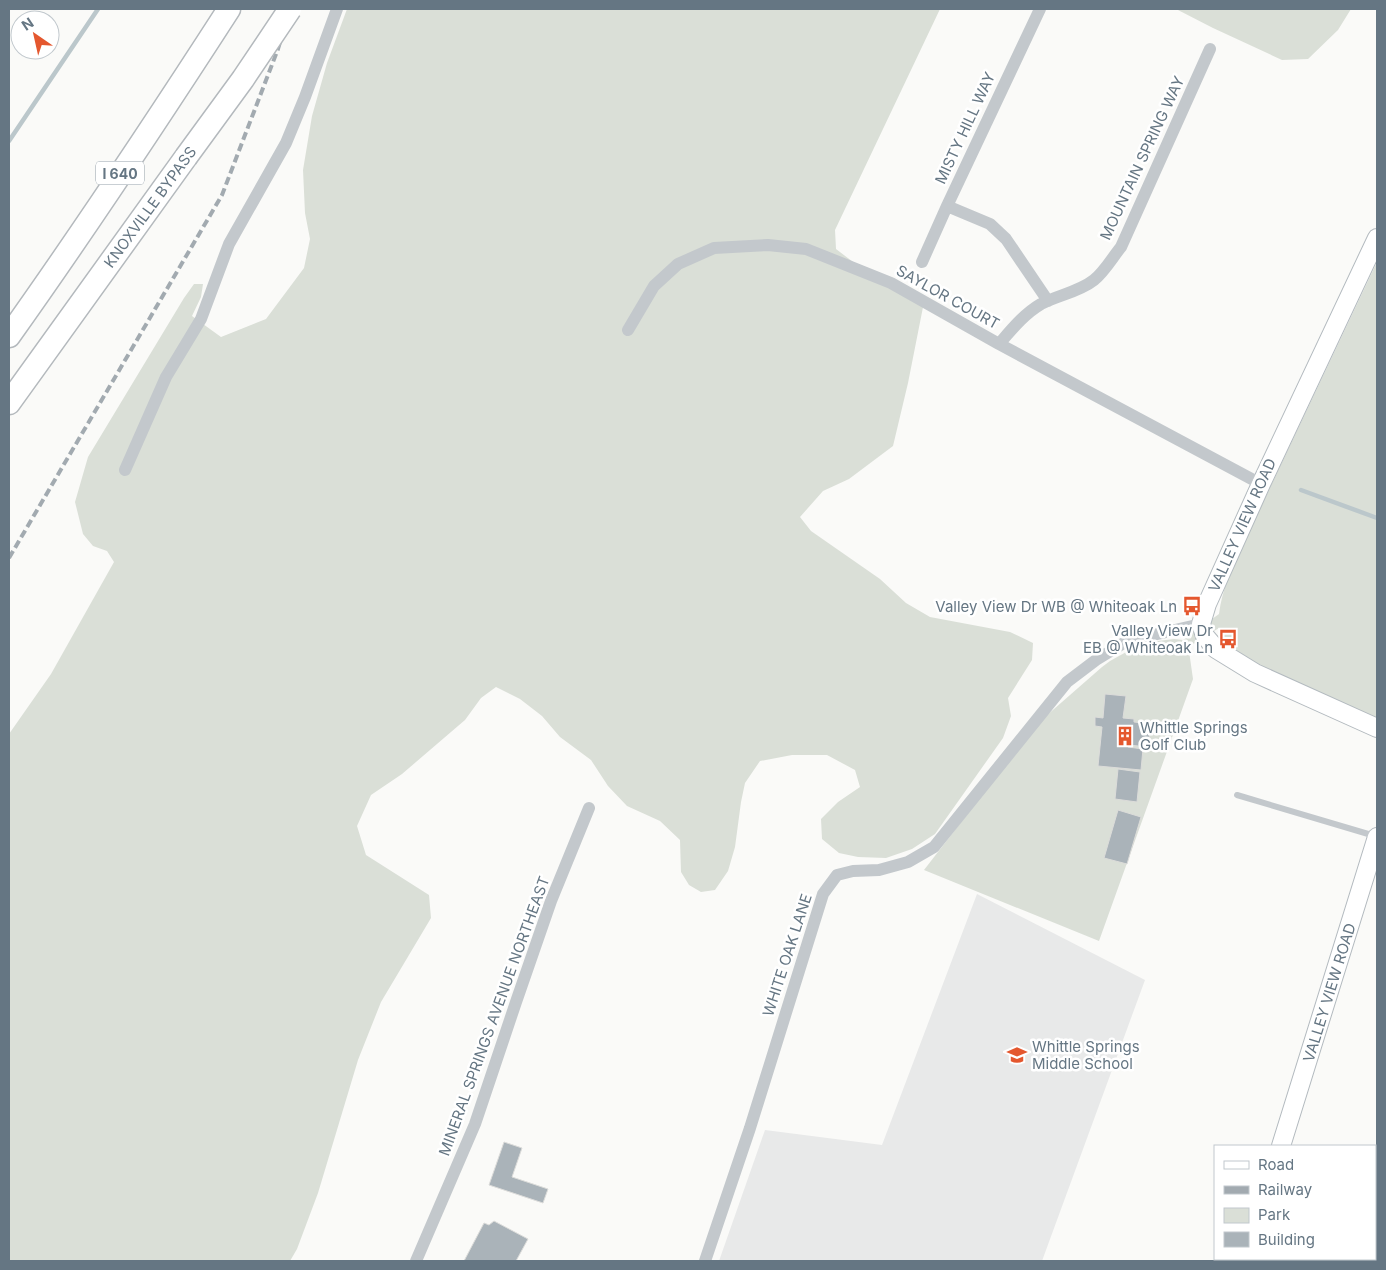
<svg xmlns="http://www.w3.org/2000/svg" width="1386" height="1270" viewBox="0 0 1386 1270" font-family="Inter,sans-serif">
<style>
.built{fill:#e8e9e9}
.green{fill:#dadfd7}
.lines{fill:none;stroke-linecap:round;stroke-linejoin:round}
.stream{stroke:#bbc7cb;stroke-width:4.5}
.building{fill:#aab3b9;stroke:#dcdcda}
.secondary-casing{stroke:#b3babf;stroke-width:20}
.highway-casing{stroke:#b4b9bd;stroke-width:25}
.lane{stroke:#c3c8cc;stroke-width:6}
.street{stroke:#c3c8cc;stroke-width:12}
.secondary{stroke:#fff;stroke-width:18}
.highway{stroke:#fff;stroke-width:22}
.rail{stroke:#a2aab0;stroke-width:4;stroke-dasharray:8 4;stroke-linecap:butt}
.highway-bridge-casing{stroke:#b4b9bd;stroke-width:25;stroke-linecap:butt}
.highway-bridge{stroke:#fff;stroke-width:22}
.labels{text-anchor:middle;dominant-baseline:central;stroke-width:5;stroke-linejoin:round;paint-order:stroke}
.shield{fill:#fff;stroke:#939fa8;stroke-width:1}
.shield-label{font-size:14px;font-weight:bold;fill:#657683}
.street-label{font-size:15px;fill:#657683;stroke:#fff}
.poi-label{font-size:15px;fill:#657683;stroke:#fff;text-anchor:end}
</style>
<rect width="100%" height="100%" fill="#fafaf8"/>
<path class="built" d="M 977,894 L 1145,980 L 1042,1261 L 719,1261 L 765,1130 L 882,1145 Z"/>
<path class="green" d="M 347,9 L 940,9 L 835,230 L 836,249 L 857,265 L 925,297 L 908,383 L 893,446 L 849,479 L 823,491 L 800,517 L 811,531 L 880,579 L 906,603 L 930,617 L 1010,632 L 1033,643 L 1032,660 L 1008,698 L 1011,716 L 1003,738 L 935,834 L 912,849 L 886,858 L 858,857 L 839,853 L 822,839 L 821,819 L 838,802 L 860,787 L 855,770 L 827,755 L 792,755 L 760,761 L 745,783 L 741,802 L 735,847 L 728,871 L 715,890 L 701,892 L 689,885 L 681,872 L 680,840 L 660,821 L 627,806 L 608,786 L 591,760 L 560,737 L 542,716 L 520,699 L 496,687 L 481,698 L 465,720 L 402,774 L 371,795 L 357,826 L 366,855 L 429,895 L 431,918 L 381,1002 L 358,1060 L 318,1193 L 297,1249 L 290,1261 L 9,1261 L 9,734 L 51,674 L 114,562 L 107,551 L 93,546 L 83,534 L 75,502 L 88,457 L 184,298 L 194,284 L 203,284 L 201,297 L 192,316 L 221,337 L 266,319 L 304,268 L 310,239 L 305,213 L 303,170 L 312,116 L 327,63 Z
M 1176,9 L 1351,9 L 1338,30 L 1308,59 L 1282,60 L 1213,28 Z
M 1377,262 L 1377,718 L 1306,689 L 1263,669 L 1235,650 L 1225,640 L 1219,628 L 1192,645 L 1189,651 L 1193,679 L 1099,941 L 924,870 L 1038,723 L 1102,667 L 1110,661 L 1128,651 L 1158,641 L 1174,639 L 1183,640 L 1219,614 C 1222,590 1231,570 1241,549 Z"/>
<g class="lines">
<path class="stream" d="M 9,141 L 98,9
M 1301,490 L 1377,518"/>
</g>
<path class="building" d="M 1105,694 L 1126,696 L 1123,718 L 1134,719 L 1134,722 L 1151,724 L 1148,747 L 1129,745 L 1128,747 L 1143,749 L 1141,770 L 1098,766 L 1102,727 L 1095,726 L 1095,717 L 1103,718 Z
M 1118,769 L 1140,772 L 1137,802 L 1115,799 Z
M 1118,810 L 1141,817 L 1127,864 L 1104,858 Z
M 504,1142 L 522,1148 L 512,1177 L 548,1189 L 543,1203 L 489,1185 Z
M 494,1221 L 528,1239 L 516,1261 L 464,1261 L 484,1223 L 489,1225 Z"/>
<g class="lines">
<defs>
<g id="secondary">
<path d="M 1377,238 L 1261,484 L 1207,604 L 1201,624 L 1205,636 L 1216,649 L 1255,673 L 1377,728"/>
<path id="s1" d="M 1281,1146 L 1377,837"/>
<path d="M 1245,1261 L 1246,1259"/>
</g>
<path id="highway" d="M 9,336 C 85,229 158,119 229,9
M 9,403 L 186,157"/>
</defs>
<use href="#secondary" class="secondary-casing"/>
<use href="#highway" class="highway-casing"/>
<path class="lane" d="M 1237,795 L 1375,836"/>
<path class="street" d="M 947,206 L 990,224 L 1006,239 L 1048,301
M 922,262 L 947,206 L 1040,9
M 628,330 L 654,286 L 678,264 L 714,248 L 768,245 L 806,249 L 891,283 L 999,344 L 1261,484
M 999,344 C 1012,329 1024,314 1041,304 C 1058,295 1079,292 1094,280 C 1105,271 1112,258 1121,247 L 1210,49
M 125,470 L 166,377 L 201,319 L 229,244 L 286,143 L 305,97 L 337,9
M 416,1261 L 475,1124 L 516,1002 L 551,901 L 589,808
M 705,1261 L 750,1128 L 823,894 L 837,875 L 853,871 L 879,870 L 908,862 L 934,847 L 1067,682 L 1096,660 L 1127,641 L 1201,624"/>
<use href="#secondary" class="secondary"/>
<use href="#highway" class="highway"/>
<path class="rail" d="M 9,558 L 222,195 L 278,49 L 290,9"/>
<defs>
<path id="highway-bridge" d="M 186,157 L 243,79 L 290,9"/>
</defs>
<use href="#highway-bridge" class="highway-bridge-casing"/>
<use href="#highway-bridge" class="highway-bridge"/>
</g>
<defs>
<symbol id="bus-bare" viewBox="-9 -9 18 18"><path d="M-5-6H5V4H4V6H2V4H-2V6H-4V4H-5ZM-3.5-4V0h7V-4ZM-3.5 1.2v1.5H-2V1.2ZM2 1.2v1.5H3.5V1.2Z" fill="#e4572e" stroke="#fff" stroke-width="2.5" paint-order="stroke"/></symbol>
<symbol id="building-bare" viewBox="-9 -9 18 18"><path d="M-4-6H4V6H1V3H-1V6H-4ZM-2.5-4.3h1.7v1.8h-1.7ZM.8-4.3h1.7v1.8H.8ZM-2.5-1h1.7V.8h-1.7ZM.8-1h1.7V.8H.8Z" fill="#e4572e" stroke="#fff" stroke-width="2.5" paint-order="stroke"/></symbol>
<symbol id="school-bare" viewBox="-9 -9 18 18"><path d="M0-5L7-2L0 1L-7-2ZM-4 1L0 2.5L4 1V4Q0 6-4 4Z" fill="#e4572e" stroke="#fff" stroke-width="2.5" paint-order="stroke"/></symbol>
</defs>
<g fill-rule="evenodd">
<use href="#bus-bare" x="1178" y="592" width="28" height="28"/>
<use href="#bus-bare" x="1214" y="625" width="28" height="28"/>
<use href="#building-bare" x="1111" y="722" width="28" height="28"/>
<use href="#school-bare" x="1003" y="1041" width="28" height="28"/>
</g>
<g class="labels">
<rect class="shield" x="96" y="161.5" width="48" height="23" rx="4"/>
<g class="shield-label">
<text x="120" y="173">I 640</text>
</g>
<g class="street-label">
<text transform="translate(965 128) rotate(-65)">MISTY HILL WAY</text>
<text transform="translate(1142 158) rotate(-65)">MOUNTAIN SPRING WAY</text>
<text transform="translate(150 207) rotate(-54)">KNOXVILLE BYPASS</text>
<text transform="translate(948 297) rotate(29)">SAYLOR COURT</text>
<text transform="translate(1242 525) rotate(-66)">VALLEY VIEW ROAD</text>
<text transform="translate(787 955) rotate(-72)">WHITE OAK LANE</text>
<text stroke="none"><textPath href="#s1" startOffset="161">VALLEY VIEW ROAD</textPath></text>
<text transform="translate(494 1016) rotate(-70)">MINERAL SPRINGS AVENUE NORTHEAST</text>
</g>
<g class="poi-label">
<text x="1177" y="606">Valley View Dr WB @ Whiteoak Ln</text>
<text x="1213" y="630">Valley View Dr<tspan x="1213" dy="17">EB @ Whiteoak Ln</tspan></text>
<text x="1140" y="727" text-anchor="start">Whittle Springs<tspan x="1140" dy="17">Golf Club</tspan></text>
<text x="1032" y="1046" text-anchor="start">Whittle Springs<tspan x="1032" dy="17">Middle School</tspan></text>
</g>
</g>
<rect width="1386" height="1270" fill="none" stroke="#657683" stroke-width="20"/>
<rect x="1214" y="1145" width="162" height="115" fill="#ffffff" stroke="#c1c8cd"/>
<rect x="1224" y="1161" width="25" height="8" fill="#ffffff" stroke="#c1c8cd"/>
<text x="1258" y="1170" font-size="15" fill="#657683">Road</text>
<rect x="1224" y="1186" width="25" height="8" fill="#a2aab0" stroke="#c1c8cd"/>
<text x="1258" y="1195" font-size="15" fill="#657683">Railway</text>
<rect x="1224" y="1208" width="25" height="15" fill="#dadfd7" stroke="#c1c8cd"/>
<text x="1258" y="1220" font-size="15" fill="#657683">Park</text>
<rect x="1224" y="1232" width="25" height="15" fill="#aab3b9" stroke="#c1c8cd"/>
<text x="1258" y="1245" font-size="15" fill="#657683">Building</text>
<g transform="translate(35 35) rotate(326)"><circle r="24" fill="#ffffff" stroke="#c1c8cd"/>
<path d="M0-4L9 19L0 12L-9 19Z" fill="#e4572e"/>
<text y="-8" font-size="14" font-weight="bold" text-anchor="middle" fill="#657683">N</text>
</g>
</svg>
